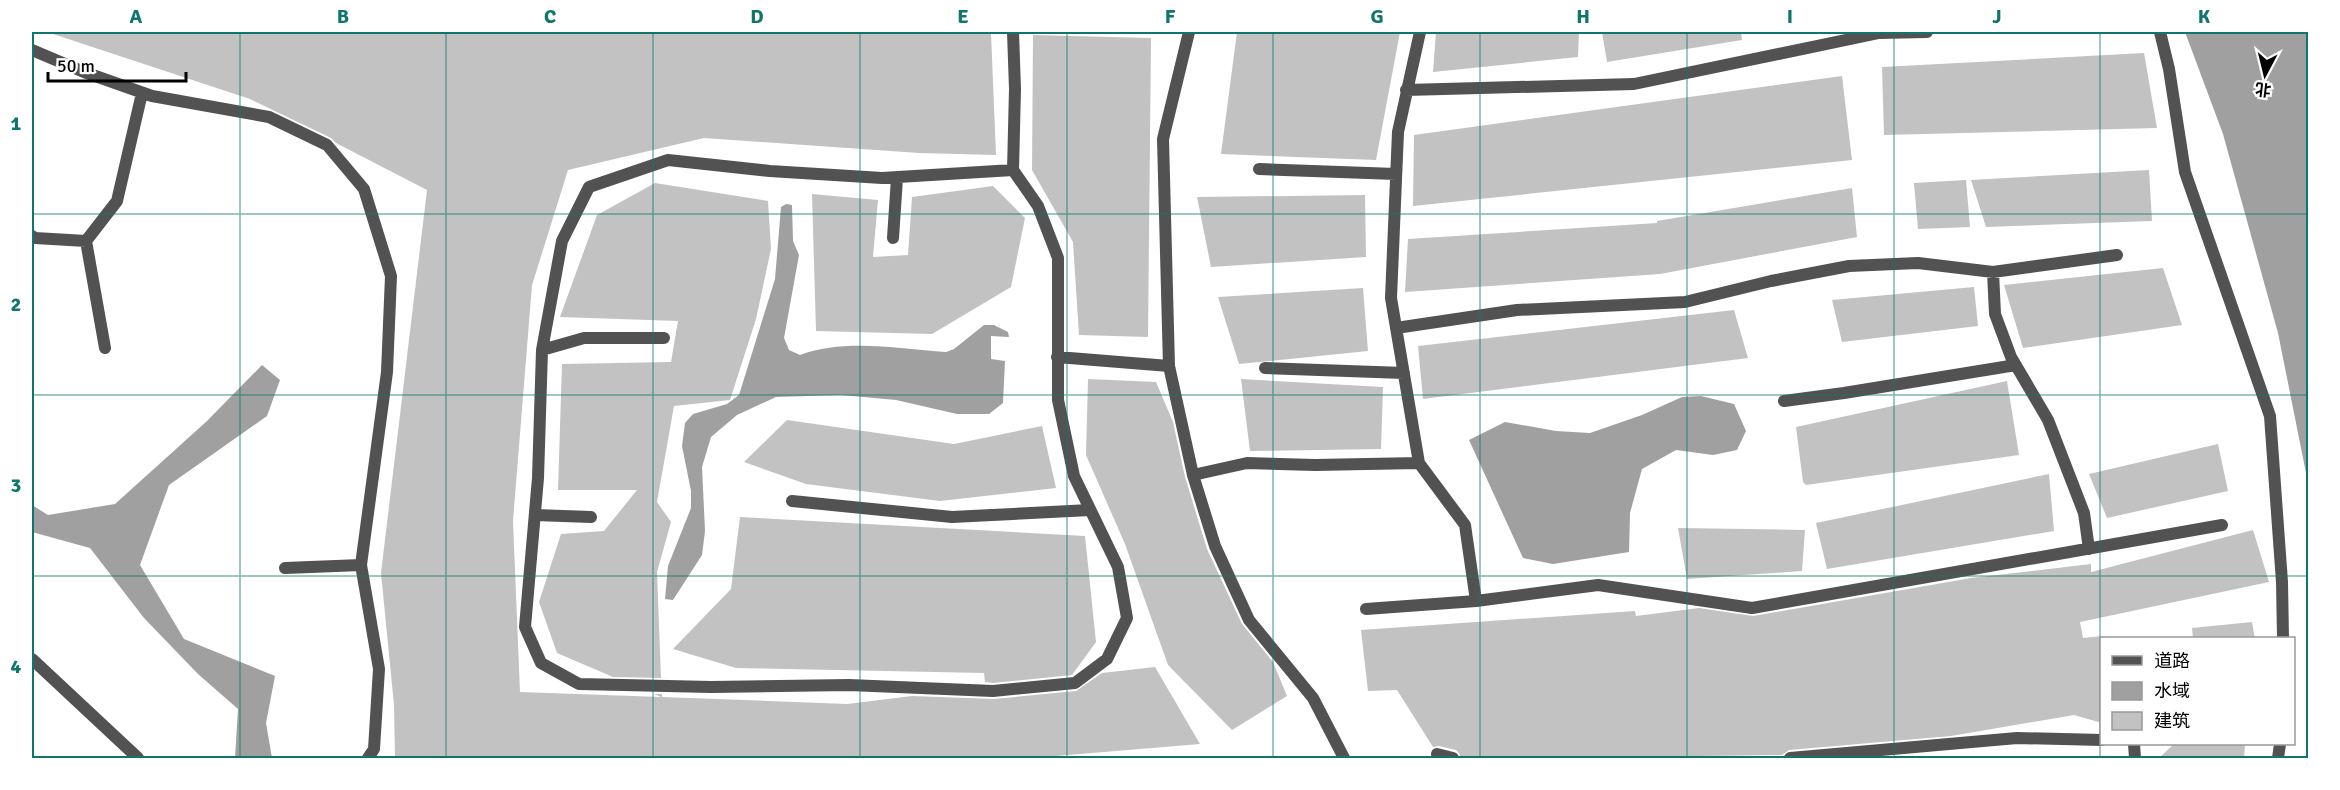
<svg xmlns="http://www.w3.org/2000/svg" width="2340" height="790" font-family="Signika,'Noto Sans SC',sans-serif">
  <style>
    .water { fill: #a0a0a0 }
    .building { fill: #c2c2c2 }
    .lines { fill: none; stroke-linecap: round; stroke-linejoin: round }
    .minor { stroke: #525252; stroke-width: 12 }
    .tertiary { stroke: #525252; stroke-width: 12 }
    .grid { fill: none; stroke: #0f766e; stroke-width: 1.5; stroke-opacity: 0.55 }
    .neatline { fill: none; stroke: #0f766e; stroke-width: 2 }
    .grid-label { font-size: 20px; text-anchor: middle; font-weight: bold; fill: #0f766e }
  </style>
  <rect width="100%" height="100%" fill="#fff"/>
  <path class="water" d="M2185,32H2308V483L2278,333L2223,134Z
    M786,204L792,205L793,241L799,255L784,338L789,350L800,355C846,338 899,349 946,352L954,349L984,325H994L1008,332L1009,337L991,336V359L1005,361L1003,403L989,414H957L896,400L841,395L776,397L737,415L711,437L702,467L705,531L702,555L673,600L665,599L668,566L691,508V491L682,446L685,423L693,414L727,404L739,395L775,279L781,207Z
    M262,365L280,380L267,416L169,485L140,565L184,639L275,676L266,723L272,758H235L238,709L198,674L144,618L90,548L32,532V505L48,515L115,504L207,421Z
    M1701,396L1734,404L1746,431L1737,450L1713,455L1676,450L1642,469L1630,513L1629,552L1553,564L1523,558L1469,440L1505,422L1556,431L1590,433L1642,415L1682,397Z"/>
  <path class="building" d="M53,32L991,33L996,155L919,153L704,138L568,170L532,285L513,521L520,692L661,697L654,694H662V697L847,704L912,696L994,699L1076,691L1102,673L1155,667L1200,744L1020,759H395L394,705L381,573L427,190L336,143L331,138L250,99L53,34Z
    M1237,32H1400L1376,160L1221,154Z
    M1436,32H1579L1578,57L1433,72Z
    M1602,32H1741L1742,40L1607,62Z
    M1033,35L1151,38L1148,337L1079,335L1073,242L1032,170Z
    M2144,53L2157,128L1884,135L1882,67Z
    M1842,76L1852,160L1413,206L1414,135Z
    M2149,170L2152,221L1986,227L1971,180Z
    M1966,180L1970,227L1918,229L1914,183Z
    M655,183L768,201L771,249L756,319L730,400L674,406L657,502L671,522L657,572L661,678L613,677L557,653L539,602L561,534L604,531L637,490H558L562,364L671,362L678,321L560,317L597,215Z
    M993,186L1025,218L1011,287L932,334L816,331L812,194L878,200L873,257L908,255L912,197Z
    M1852,188L1857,237L1660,274L1405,292L1408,239L1657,223V221Z
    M1365,195L1366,257L1211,267L1197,197Z
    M2163,268L2182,325L2023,348L2004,285Z
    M1974,287L1978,326L1842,342L1832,300Z
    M1363,288L1368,351L1239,364L1218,297Z
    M1734,310L1748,358L1423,399L1418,346Z
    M1088,379L1156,382L1173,422L1185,477L1207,549L1242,624L1273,662L1287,696L1232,730L1168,665L1125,544L1086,455Z
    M1241,379L1383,387L1381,449L1250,451Z
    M2007,381L2019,455L1806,485L1803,482L1796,427Z
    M787,420L954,444L1042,426L1056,488L940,501L806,484L744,462Z
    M2218,444L2228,491L2107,518L2089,474Z
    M2049,474L2054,531L1827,569L1816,523Z
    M740,517L1085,536L1096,642L1072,675L993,683L985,682L984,673L736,668L673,649L731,589Z
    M1678,528L1805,530L1802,571L1687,579Z
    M2253,530L2269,582L2080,622L2083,638L2102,636V723L2074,715L1951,736L1789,750L1782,755L1461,759L1459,753L1456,750L1439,746L1433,747L1397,690L1368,691L1361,630L1635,611L1636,616L1699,608L1753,616L1971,578L2091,564V572Z
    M2252,622L2255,639H2193L2192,628Z
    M2174,744H2245L2244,759H2158Z"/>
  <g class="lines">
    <path class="minor" d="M1013,32L1015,89L1013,170L882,178L770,171L668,160L589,187L562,241L542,350L538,478L525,627L541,663L579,684L711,687L849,685L993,691L1075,683L1107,659L1127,618L1118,567L1074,476L1058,400V258L1038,206L1013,170
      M1420,32L1398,132L1391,298L1419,463L1465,525L1476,601
      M2160,32L2169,69L2185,172L2270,416L2282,582L2283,638
      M32,50L84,72L152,96L269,117L327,145L364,189L391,276L387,372L361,565L379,669L374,749L368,758
      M1406,90L1634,84L1879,33L1927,32
      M1259,169L1396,174
      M32,236L35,238L86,241L117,201L142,93
      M893,238L897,178
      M86,241L105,348
      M1993,272L1995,314L2011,357L2048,420L2084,513L2089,549
      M1396,328L1517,310L1685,302L1771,281L1849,266L1918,263L1993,272L2117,255
      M542,350L584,338H664
      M1057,357L1169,366
      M1265,368L1404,373
      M1784,401L1844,393L2016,365
      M1193,475L1247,463L1315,465L1419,463
      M792,501L952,517L1090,510
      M535,515L591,517
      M285,568L361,565
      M1366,609L1476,601L1598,585L1752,608L2222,525
      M32,659L138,758
      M2134,744L2135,758
      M1437,754L1453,758
      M1790,758L2017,738L2102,740
      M2278,758L2280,744"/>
    <path class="tertiary" d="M1189,32L1163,139L1169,366L1193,475L1215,546L1249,620L1313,698L1344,758"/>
  </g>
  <path class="grid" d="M240,32V758M446,32V758M653,32V758M860,32V758M1067,32V758M1273,32V758M1480,32V758M1687,32V758M1894,32V758M2100,32V758M32,214H2308M32,395H2308M32,576H2308"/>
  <rect width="2340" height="790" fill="none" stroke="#ffffff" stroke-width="66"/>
  <rect x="2100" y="637" width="195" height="108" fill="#ffffff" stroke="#999999" stroke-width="1.5"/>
  <rect x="2112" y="656" width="30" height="9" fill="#525252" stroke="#999999" stroke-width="1.5"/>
  <text x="2154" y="667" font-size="18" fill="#000000">道路</text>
  <rect x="2112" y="682" width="30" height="18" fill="#a0a0a0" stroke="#999999" stroke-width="1.5"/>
  <text x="2154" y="697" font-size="18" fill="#000000">水域</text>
  <rect x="2112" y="712" width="30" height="18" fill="#c2c2c2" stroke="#999999" stroke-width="1.5"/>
  <text x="2154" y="727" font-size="18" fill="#000000">建筑</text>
  <g transform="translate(2265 75) rotate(187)" stroke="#ffffff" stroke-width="4.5" paint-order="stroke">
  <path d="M0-4.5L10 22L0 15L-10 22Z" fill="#000000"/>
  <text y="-9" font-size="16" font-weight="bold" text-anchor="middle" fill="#000000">北</text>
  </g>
  <path d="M48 72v9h138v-9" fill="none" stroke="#000000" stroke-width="3"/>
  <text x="57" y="72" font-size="18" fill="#000000" stroke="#ffffff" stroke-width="4.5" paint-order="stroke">50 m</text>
  <rect x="33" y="33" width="2274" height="724" class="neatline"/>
  <g class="grid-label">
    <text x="136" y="23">A</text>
    <text x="343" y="23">B</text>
    <text x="550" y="23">C</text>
    <text x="757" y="23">D</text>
    <text x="963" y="23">E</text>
    <text x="1170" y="23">F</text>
    <text x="1377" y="23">G</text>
    <text x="1583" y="23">H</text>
    <text x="1790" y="23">I</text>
    <text x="1997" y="23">J</text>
    <text x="2204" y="23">K</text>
    <text x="16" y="130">1</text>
    <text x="16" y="311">2</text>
    <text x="16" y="492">3</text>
    <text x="16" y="673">4</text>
  </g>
</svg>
